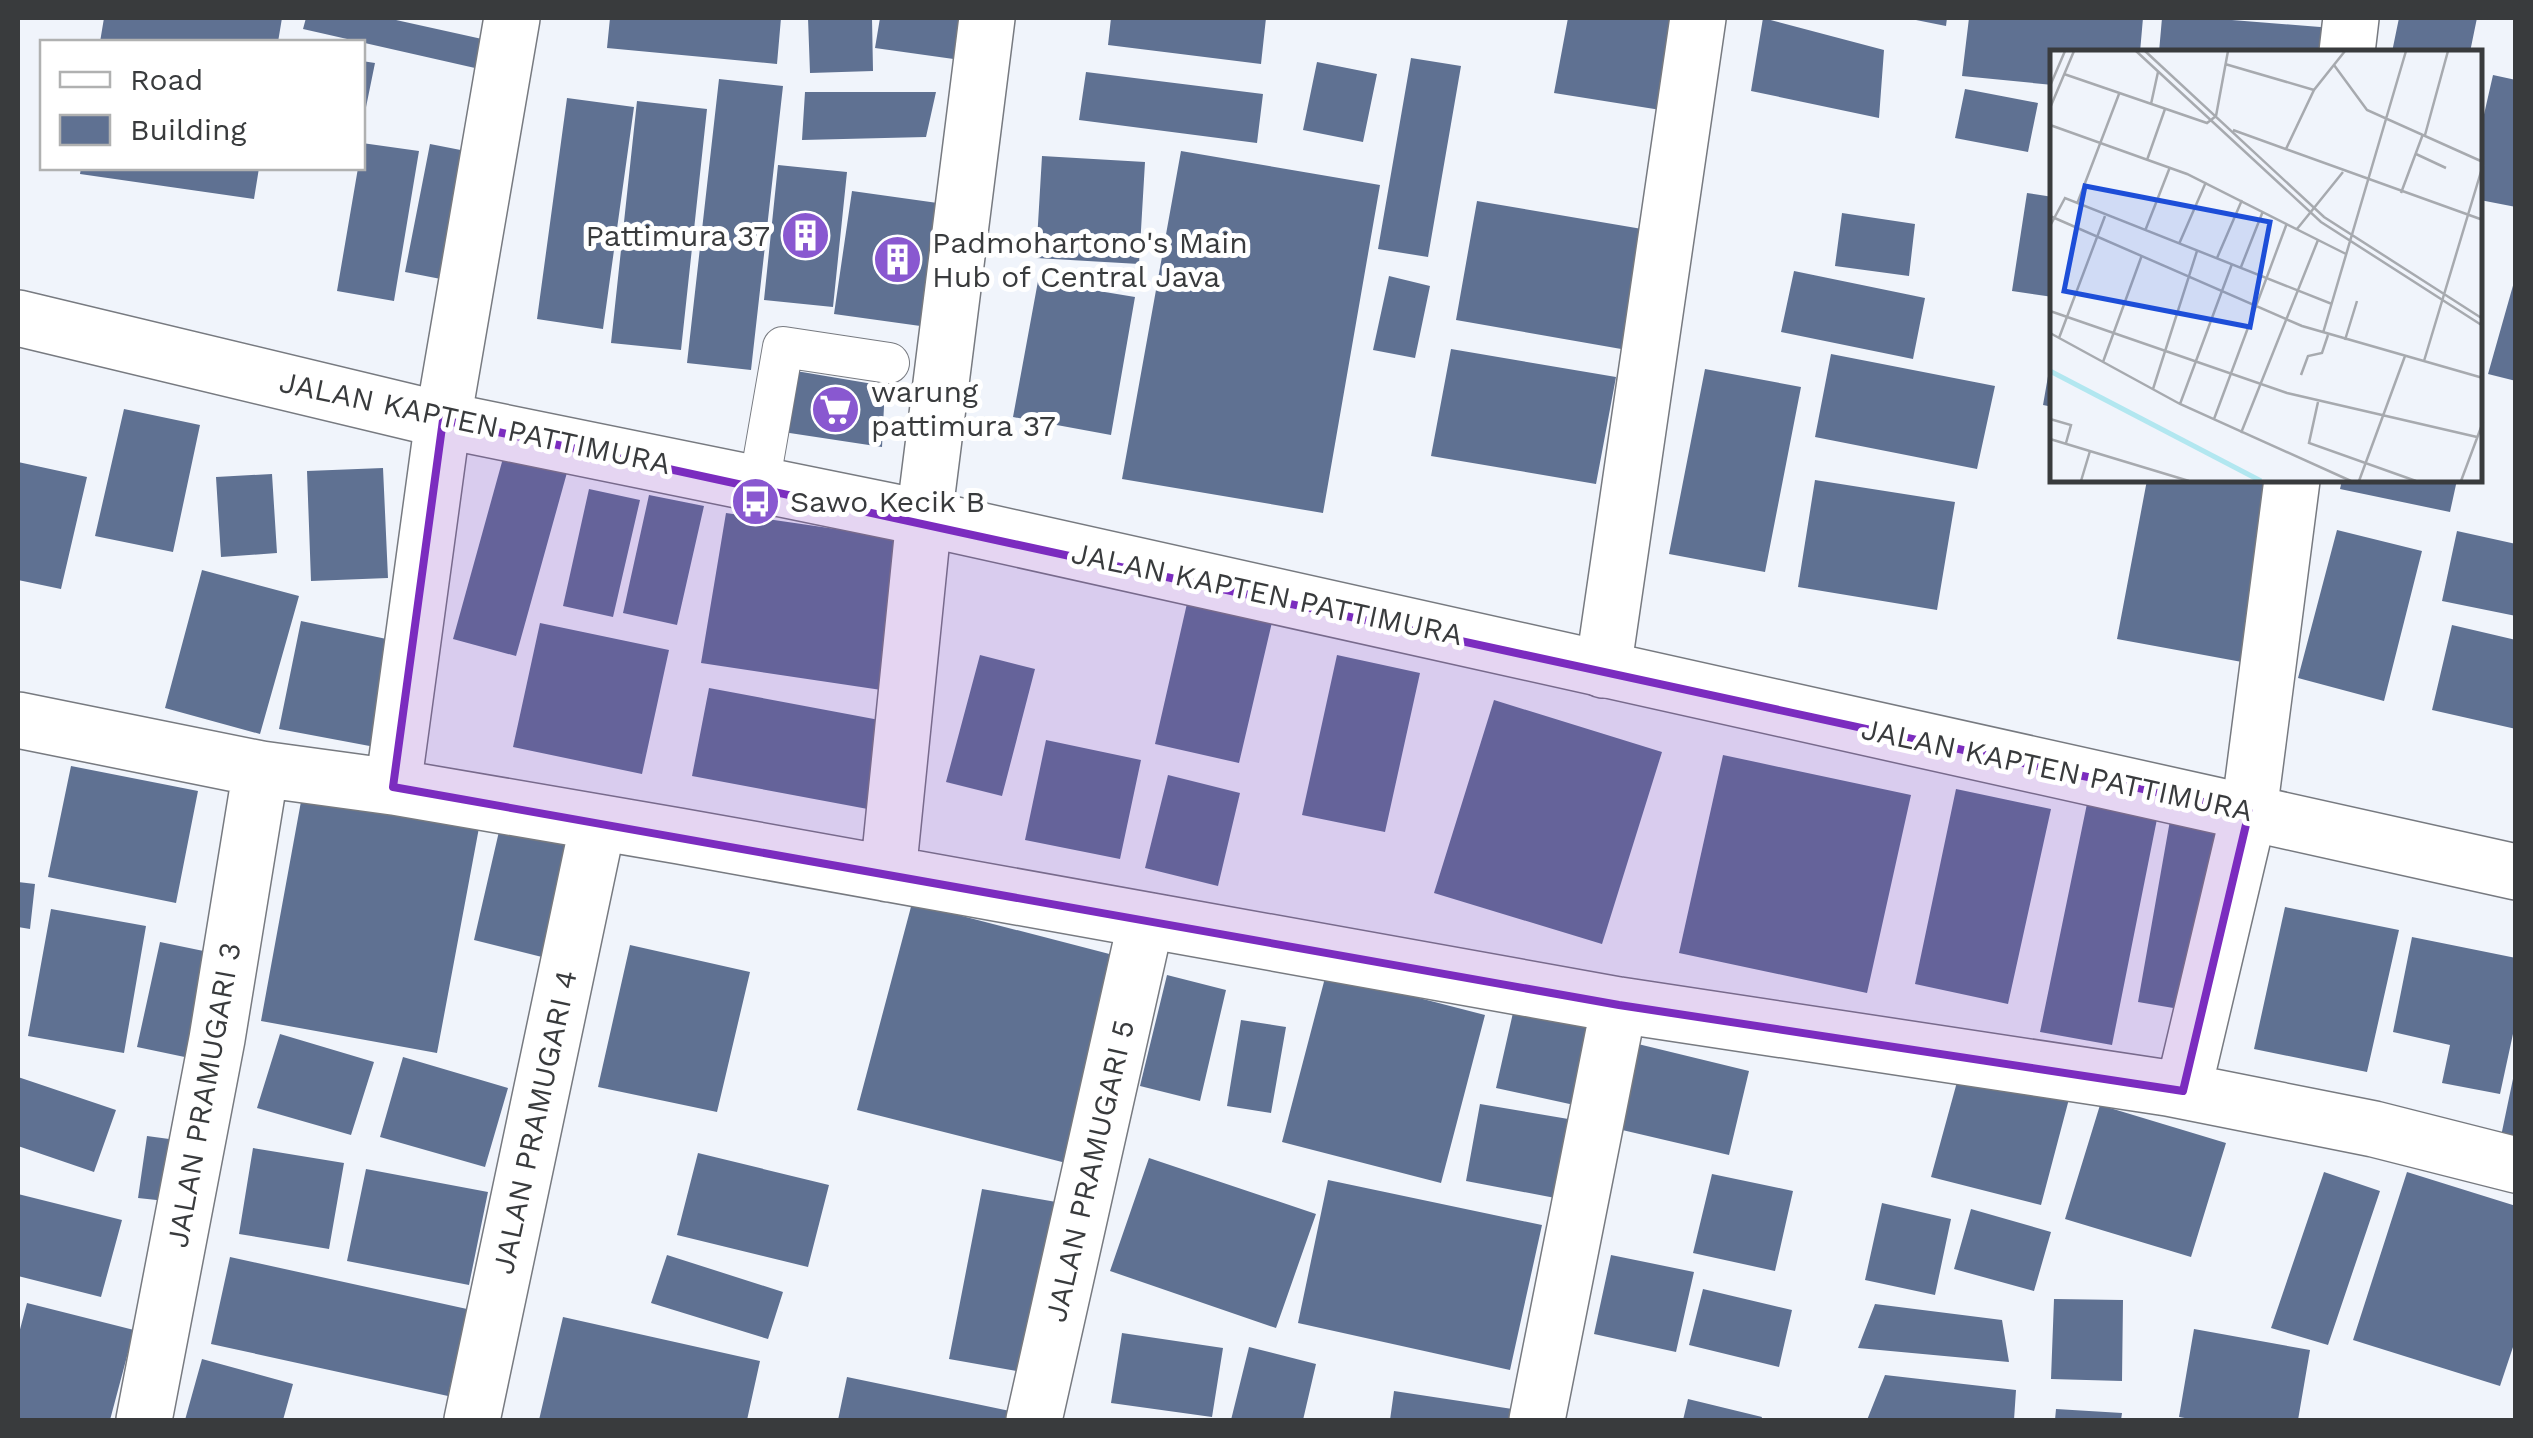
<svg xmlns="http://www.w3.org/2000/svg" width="2533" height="1438" font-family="'Work Sans',sans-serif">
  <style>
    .building { fill: #5f7192 }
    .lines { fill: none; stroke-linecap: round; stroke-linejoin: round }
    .service-casing { stroke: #777a80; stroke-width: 42 }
    .minor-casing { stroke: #777a80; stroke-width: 58 }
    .secondary-casing { stroke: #777a80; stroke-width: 58 }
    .service { stroke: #fff; stroke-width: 40 }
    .minor { stroke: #fff; stroke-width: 55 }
    .secondary { stroke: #fff; stroke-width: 55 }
    .marked { fill: #7b2cbf; fill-opacity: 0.2; stroke: #7b2cbf; stroke-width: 8; stroke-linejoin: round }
    .labels { text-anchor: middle; stroke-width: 10; stroke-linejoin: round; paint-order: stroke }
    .poi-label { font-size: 30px; fill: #393b3d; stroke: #fff; text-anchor: start }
    .street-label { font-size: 30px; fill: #393b3d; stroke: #fff }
    .inset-river { fill: none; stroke: #b2e7f0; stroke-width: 5 }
    .inset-road { fill: none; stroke: #a7aaaf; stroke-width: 2.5 }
    .view { fill: #1d4ed8; fill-opacity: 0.15; stroke: #1d4ed8; stroke-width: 5 }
    .inset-edge { fill: none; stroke: #393b3d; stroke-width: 5 }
  </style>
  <rect width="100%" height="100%" fill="#f0f4fb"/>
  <path class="building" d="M104,18H282L278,42H100Z
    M306,18H387L482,39L475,68L303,29Z
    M610,18H781L777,64L607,48Z
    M808,18H872L873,71L810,73Z
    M880,18H981L975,62L875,48Z
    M1111,18H1266L1261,64L1108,45Z
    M1568,18H1683L1667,111L1554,93Z
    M1763,18L1884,50L1879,118L1751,91Z
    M1911,18H1947L1946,26L1911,19Z
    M1969,18H2143L2140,52H2053V85L1962,76Z
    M2162,18H2207L2345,29L2343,52H2159Z
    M2399,18H2477L2470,52H2392Z
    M1411,58L1461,66L1428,257L1378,249Z
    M362,61L375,63L364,117H362Z
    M1317,62L1377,74L1363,142L1303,130Z
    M1086,72L1263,94L1257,143L1079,120Z
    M2493,75L2516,80V207L2480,200V132Z
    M719,79L783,86L751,370L687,363Z
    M1965,89L2038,103L2028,152L1955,138Z
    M805,92H936L926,137L802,140Z
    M567,98L634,107L603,329L537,319Z
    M637,101L707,109L681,350L611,343Z
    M362,143L419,151L394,301L337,291L358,168H362Z
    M430,144L476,153L451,281L405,272Z
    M1181,151L1380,185L1323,513L1122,479Z
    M1042,156L1145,162L1139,264L1036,258Z
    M778,165L847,172L833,307L764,300Z
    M81,168H259L254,199L80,174Z
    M852,191L959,206L942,329L834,314Z
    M2027,193L2053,197V297L2012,291Z
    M1477,201L1648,230L1627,350L1456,320Z
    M1842,213L1915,224L1909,276L1835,266Z
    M1794,271L1925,298L1913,359L1781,332Z
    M1389,276L1430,286L1415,358L1373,350Z
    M1038,281L1135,297L1111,435L1013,417Z
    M2514,282H2516V381L2488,374Z
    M1451,349L1616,377L1596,484L1431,456Z
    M1831,354L1995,386L1977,469L1815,437Z
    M2051,359H2053V407L2043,405Z
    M1705,369L1801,387L1765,572L1669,554Z
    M796,371L885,386L882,447L783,432Z
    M124,409L200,425L173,552L95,536Z
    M505,451L568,469L516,656L453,639Z
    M18,462L87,477L61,589L18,580Z
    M383,468L388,578L311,581L307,471Z
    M272,474L277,553L221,557L216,477Z
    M1815,480L1955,502L1937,610L1798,587Z
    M2147,480H2276L2242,662L2117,639Z
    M2342,480H2457L2450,512L2340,489Z
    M589,489L640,500L613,617L563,606Z
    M649,495L704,506L677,625L623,613Z
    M726,513L911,540L888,691L701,663Z
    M2337,530L2422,551L2384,701L2298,678Z
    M2457,531L2516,544V616L2442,601Z
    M202,570L299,596L260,734L165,708Z
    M1188,599L1273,618L1239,763L1155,744Z
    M301,621L396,641L375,747L279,729Z
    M540,623L669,650L642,774L513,747Z
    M2452,625L2516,640V729L2432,710Z
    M980,655L1035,669L1002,796L946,782Z
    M1337,655L1420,673L1385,832L1302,815Z
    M709,688L890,722L873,810L692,776Z
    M1494,700L1662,752L1602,944L1434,893Z
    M1046,740L1141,760L1120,859L1025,840Z
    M1723,755L1911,795L1867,993L1679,953Z
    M71,766L198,791L176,903L48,877Z
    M1168,775L1240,793L1218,886L1145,868Z
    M304,785L481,817L437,1053L261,1021Z
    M1956,789L2051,809L2008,1004L1915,984Z
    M2089,794L2159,809L2112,1045L2040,1032Z
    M2172,809L2225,817L2191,1011L2138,1002Z
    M500,827L580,845L554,960L474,940Z
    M18,882L35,884L30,929L18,927Z
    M912,903L1121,957L1066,1163L857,1110Z
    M2285,907L2399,930L2367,1072L2254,1049Z
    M51,909L146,926L124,1053L28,1036Z
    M2412,937L2516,958V1020L2500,1094L2442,1083L2450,1045L2393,1032Z
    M160,942L223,955L199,1060L137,1047Z
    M630,945L750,972L717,1112L598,1087Z
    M1326,974L1485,1015L1441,1183L1282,1142Z
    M1167,975L1226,990L1200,1101L1140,1086Z
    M1517,995L1609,1015L1588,1108L1496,1088Z
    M1241,1020L1286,1027L1271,1113L1227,1106Z
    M280,1034L374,1062L351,1135L257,1108Z
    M1638,1044L1749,1071L1729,1155L1618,1129Z
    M403,1057L508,1088L485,1167L380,1137Z
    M1960,1071L2069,1099L2041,1205L1931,1177Z
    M2514,1074H2516V1144L2500,1141Z
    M18,1077L116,1110L94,1172L18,1146Z
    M1480,1104L1586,1122L1571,1201L1466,1181Z
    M2100,1105L2226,1143L2191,1257L2065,1219Z
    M147,1136L184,1141L175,1202L138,1198Z
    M253,1148L344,1163L329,1249L239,1234Z
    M698,1153L829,1185L808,1267L677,1235Z
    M1149,1158L1316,1214L1276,1328L1110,1271Z
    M366,1169L488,1192L469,1285L347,1261Z
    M2324,1172L2380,1191L2328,1345L2271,1328Z
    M2407,1172L2516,1206V1338L2500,1386L2353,1340Z
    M1712,1174L1793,1191L1775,1271L1693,1253Z
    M1328,1180L1542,1225L1510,1370L1298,1323Z
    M982,1189L1062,1203L1028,1373L949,1359Z
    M18,1194L122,1220L101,1297L18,1276Z
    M1882,1203L1951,1219L1935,1295L1865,1280Z
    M1971,1209L2051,1232L2034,1291L1954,1269Z
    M667,1255L783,1292L768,1339L651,1303Z
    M1611,1255L1694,1272L1676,1352L1594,1334Z
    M230,1257L467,1309L448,1396L211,1344Z
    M1703,1289L1792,1310L1779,1367L1689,1345Z
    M2054,1299L2123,1300L2122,1381L2051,1379Z
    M27,1303L134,1330L110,1420H18V1337Z
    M1875,1304L2002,1320L2009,1362L1858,1348Z
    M563,1317L760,1361L747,1420H539Z
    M2194,1329L2310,1350L2298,1420H2196L2179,1417Z
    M1122,1333L1223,1348L1212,1417L1111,1403Z
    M1249,1347L1316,1364L1303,1420H1231Z
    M202,1359L293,1384L283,1420H185Z
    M1885,1375L2016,1390L2014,1420H1867Z
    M847,1377L1010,1411L1008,1420H838Z
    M1394,1391L1519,1410L1517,1420H1390Z
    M1688,1399L1762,1417L1761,1420H1683Z
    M2056,1409L2122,1413L2121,1420H2055Z"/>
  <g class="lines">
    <defs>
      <path id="service" d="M759,485L783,347L889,363"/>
      <path id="minor" d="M2347,52L2351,18
        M1603,670L1698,18
        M18,720L261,769L393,787L679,836L1619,1005L2168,1088L2374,1129L2516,1165
        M393,787L443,420L512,18
        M888,874L924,518L987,18
        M2183,1091L2249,812L2292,480
        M144,1420L217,1039L261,769
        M472,1420L598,823
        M1034,1420L1146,921
        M1537,1420L1619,1005"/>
      <path id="secondary" d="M18,318L443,420L924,518L2516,872"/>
    </defs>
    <use href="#service" class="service-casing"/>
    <use href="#minor" class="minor-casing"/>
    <use href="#secondary" class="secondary-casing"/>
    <use href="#service" class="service"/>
    <use href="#minor" class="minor"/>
    <use href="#secondary" class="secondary"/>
  </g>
  <path class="marked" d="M443,420L2249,812L2183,1091L1619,1005L393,787Z"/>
  <defs>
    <symbol id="building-disc" viewBox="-11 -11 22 22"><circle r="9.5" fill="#8958d0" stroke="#fff"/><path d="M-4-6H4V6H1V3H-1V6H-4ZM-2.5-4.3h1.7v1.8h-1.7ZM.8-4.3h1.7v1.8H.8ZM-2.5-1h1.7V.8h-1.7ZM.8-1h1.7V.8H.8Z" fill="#fff"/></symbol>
    <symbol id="supermarket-disc" viewBox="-11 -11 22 22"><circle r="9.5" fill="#8958d0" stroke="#fff"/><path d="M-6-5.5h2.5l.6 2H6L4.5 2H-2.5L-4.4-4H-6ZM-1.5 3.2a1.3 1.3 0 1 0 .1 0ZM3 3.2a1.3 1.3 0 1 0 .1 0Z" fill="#fff"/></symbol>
    <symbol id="bus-disc" viewBox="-11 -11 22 22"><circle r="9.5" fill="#8958d0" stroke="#fff"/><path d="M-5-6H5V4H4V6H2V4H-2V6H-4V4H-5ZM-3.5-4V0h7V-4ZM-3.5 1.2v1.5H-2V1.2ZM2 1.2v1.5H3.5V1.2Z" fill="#fff"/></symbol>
  </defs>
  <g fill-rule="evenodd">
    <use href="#building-disc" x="778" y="208" width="55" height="55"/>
    <use href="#building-disc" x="870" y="232" width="55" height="55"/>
    <use href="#supermarket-disc" x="808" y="382" width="55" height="55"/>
    <use href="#bus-disc" x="728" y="474" width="55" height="55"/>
  </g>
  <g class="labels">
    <g class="poi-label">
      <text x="770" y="246" text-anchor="end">Pattimura 37</text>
      <text x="932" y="253">Padmohartono's Main<tspan x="932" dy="34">Hub of Central Java</tspan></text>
      <text x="871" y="402">warung<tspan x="871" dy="34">pattimura 37</tspan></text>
      <text x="790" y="512">Sawo Kecik B</text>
    </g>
    <g class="street-label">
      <text transform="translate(475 423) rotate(12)" y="10">JALAN KAPTEN PATTIMURA</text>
      <text transform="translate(1267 594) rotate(12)" y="10">JALAN KAPTEN PATTIMURA</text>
      <text transform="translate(2057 770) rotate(12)" y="10">JALAN KAPTEN PATTIMURA</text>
      <text transform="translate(204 1095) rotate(-80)" y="10">JALAN PRAMUGARI 3</text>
      <text transform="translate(535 1122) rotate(-78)" y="10">JALAN PRAMUGARI 4</text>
      <text transform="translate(1090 1171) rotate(-77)" y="10">JALAN PRAMUGARI 5</text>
    </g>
  </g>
  <g transform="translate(2050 50)">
    <rect width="432" height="432" fill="#f0f4fb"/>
    <path class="inset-river" d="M0,321L211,431"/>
    <path class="inset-road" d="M86,1L271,172L433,276M95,1L274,167L433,269M175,14L264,40M284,15L317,60L433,112M14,24L157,73L166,66L178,1M0,36L15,1M101,54L108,22M0,58L24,1M0,75L137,124L296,204M183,80L433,170M375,85L398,1M236,99L264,40L295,1M366,104L396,118M97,110L115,59M351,143L373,84M27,154L69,44M0,166L252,276L433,328M0,176L15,148L282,254M247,179L293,122M95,181L120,117M129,194L156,132M167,208L192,150M191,217L213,161M0,261L237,343L427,387M0,283L130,354L301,431M273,283L356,1M9,288L55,166M295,290L307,251M374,311L433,115M53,312L92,205M251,325L258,306L272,303L278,285M103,339L147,201M268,352L259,393L366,431M130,354L182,214M0,369L21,375L16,393M164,369L237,173M191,383L268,190M0,389L139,431M31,431L40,401M309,431L355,306M411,431L433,372"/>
    <path class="view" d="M35,136L220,172L200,277L14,241Z"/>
    <rect width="432" height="432" class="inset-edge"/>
  </g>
  <rect width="2533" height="1438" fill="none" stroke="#393b3d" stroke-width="40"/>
  <rect x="40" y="40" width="325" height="130" fill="#ffffff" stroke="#b0b1b1" stroke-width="2.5"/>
  <rect x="60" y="72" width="50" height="15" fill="#ffffff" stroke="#b0b1b1" stroke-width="2.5"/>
  <text x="130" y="90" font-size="30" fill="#393b3d">Road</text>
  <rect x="60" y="115" width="50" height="30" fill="#5f7192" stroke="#b0b1b1" stroke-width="2.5"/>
  <text x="130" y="140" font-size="30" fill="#393b3d">Building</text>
</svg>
